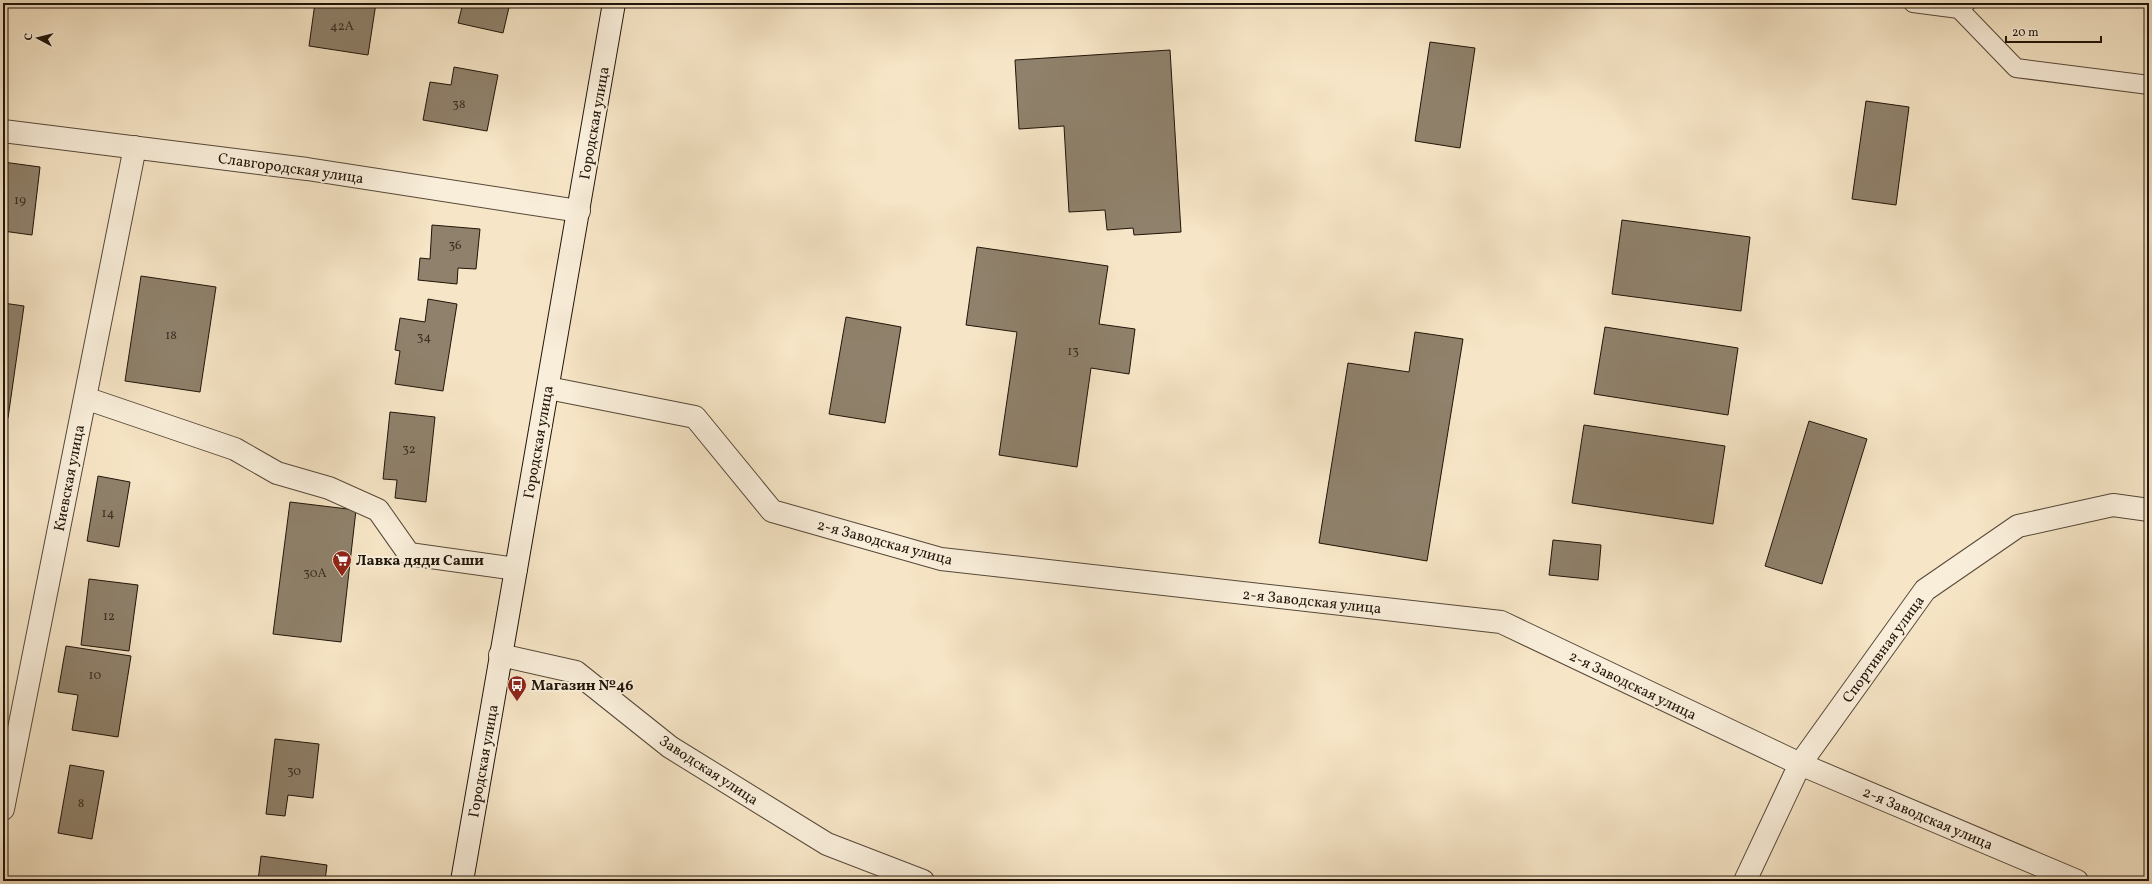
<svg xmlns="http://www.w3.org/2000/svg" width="2152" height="884" font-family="Vollkorn,serif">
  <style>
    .building { fill: #8f816b; stroke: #201409 }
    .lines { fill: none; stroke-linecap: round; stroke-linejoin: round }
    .lane-casing { stroke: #564838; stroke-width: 20 }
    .street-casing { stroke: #564838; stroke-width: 24 }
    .secondary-casing { stroke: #201409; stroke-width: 24 }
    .lane { stroke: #f9eeda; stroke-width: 18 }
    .street { stroke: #f9eeda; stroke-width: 22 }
    .secondary { stroke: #f9eeda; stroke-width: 22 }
    .labels { text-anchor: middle; stroke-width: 4; stroke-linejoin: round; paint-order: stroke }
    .number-label { font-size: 13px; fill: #3c2f22 }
    .street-label { font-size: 15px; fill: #201409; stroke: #f9eeda }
    .poi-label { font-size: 15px; font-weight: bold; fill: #201409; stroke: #f9eeda; text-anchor: start }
  </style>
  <rect width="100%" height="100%" fill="#f6e5c6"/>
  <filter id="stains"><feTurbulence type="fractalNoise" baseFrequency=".005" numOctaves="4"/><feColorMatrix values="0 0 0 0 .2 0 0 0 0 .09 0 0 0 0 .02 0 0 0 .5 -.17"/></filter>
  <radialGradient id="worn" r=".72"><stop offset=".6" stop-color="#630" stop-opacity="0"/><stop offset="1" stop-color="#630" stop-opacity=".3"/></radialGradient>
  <path class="building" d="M315,3H376L368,55L309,46Z
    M463,3H510L503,33L458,23Z
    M1430,42L1475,48L1460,148L1415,141Z
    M1170,50L1181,232L1134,235L1133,228L1107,230L1105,210L1069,212L1064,126L1019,129L1015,60Z
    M454,67L498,75L487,131L423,120L430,82L451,85Z
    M1866,101L1909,107L1896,205L1852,199Z
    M3,162L40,167L32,235L3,231Z
    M1622,220L1750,237L1741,311L1612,294Z
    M432,225L480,229L476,269L458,268L457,284L418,280L420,258L430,259Z
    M977,247L1108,266L1099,324L1135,329L1129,374L1091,368L1077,467L999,455L1017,332L966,325Z
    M141,276L216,287L200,392L125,381Z
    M428,299L457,304L443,391L395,384L400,351L395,350L400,318L425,322Z
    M3,303L24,306L8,418H3Z
    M846,317L901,327L885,423L829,414Z
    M1605,327L1738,348L1728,415L1594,394Z
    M1415,332L1463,339L1427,561L1319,543L1348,363L1409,372Z
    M390,412L435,417L426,502L395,498L397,480L383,479Z
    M1809,421L1867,439L1822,584L1765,566Z
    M1584,425L1725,446L1713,524L1572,503Z
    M98,476L130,482L119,547L87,541Z
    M290,502L356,510L341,642L273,634Z
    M1553,540L1601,545L1598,580L1549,575Z
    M89,579L138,585L129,651L81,645Z
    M66,646L131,656L118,737L72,730L78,695L58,692Z
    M275,739L319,744L313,798L288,795L285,816L266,814Z
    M70,765L104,771L92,839L58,833Z
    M261,856L327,865L325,881H258Z"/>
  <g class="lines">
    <defs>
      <path id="lane" d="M1913,3L1959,9L1966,3
        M1959,9L2016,68L2149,85"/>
      <path id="street" d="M3,131L307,169L579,211
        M548,388L695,417L772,511L941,559L1501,622L1800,764L2077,881
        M85,398L235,449L277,473L329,488L378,510L409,554L516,569
        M500,655L576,672L670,747L827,844L923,881
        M3,809L135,147
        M1745,881L1800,764L1925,590L2018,526L2113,505L2149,510"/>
      <path id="secondary" d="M462,881L614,3"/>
    </defs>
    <use href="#lane" class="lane-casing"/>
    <use href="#street" class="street-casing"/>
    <use href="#secondary" class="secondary-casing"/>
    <use href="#lane" class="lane"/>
    <use href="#street" class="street"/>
    <use href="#secondary" class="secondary"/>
  </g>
  <defs>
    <symbol id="supermarket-pin" viewBox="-11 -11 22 30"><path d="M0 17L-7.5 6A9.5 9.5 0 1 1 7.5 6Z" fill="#8f2418" stroke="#f9eeda"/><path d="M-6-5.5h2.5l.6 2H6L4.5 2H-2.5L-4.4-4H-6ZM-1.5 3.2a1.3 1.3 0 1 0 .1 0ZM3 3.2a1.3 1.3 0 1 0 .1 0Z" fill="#fff"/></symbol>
    <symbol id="bus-pin" viewBox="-11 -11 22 30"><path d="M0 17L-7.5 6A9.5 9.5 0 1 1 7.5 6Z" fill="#8f2418" stroke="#f9eeda"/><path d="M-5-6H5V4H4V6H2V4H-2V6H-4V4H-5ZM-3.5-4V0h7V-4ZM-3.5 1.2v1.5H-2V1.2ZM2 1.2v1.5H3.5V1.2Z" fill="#fff"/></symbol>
  </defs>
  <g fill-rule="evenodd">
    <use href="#supermarket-pin" x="331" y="549" width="22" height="30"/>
    <use href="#bus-pin" x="506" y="674" width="22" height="30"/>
  </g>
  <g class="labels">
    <g class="number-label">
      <text x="342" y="30">42А</text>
      <text x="459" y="108">38</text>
      <text x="20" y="204">19</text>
      <text x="455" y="249">36</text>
      <text x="171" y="339">18</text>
      <text x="424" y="341">34</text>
      <text x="1073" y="355">13</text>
      <text x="409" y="453">32</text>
      <text x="108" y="517">14</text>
      <text x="315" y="577">30А</text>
      <text x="109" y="620">12</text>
      <text x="95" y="679">10</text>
      <text x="294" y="775">30</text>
      <text x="81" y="807">8</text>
    </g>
    <g class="street-label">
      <text transform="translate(594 123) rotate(-80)" y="5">Городская улица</text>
      <text transform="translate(291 168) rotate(8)" y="5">Славгородская улица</text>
      <text transform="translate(538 442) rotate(-80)" y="5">Городская улица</text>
      <text transform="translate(69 478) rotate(-79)" y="5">Киевская улица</text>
      <text transform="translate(885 542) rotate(15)" y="5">2-я Заводская улица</text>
      <text transform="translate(1312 601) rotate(6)" y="5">2-я Заводская улица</text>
      <text transform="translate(1883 649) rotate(-54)" y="5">Спортивная улица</text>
      <text transform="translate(1633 685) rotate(26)" y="5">2-я Заводская улица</text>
      <text transform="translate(483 761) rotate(-80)" y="5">Городская улица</text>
      <text transform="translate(709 770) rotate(33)" y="5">Заводская улица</text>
      <text transform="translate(1928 818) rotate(23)" y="5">2-я Заводская улица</text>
    </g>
    <g class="poi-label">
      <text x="356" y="565">Лавка дяди Саши</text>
      <text x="531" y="690">Магазин №46</text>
    </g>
  </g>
  <rect width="2152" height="884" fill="none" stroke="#f6e5c6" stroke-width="16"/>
  <rect x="4" y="4" width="2144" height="876" fill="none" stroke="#201409" stroke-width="2"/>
  <rect x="8" y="8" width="2136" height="868" fill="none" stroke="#201409"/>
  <g transform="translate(38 38) rotate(277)" stroke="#f9eeda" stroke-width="3" paint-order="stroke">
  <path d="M0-3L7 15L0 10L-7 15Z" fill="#201409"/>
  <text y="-6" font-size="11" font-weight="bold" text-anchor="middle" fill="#201409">С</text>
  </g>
  <path d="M2006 36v6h95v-6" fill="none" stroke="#201409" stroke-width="2"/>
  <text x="2012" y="36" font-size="12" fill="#201409" stroke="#f9eeda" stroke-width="3" paint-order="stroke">20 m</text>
  <rect width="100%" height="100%" filter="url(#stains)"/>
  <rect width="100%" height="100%" fill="url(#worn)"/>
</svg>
